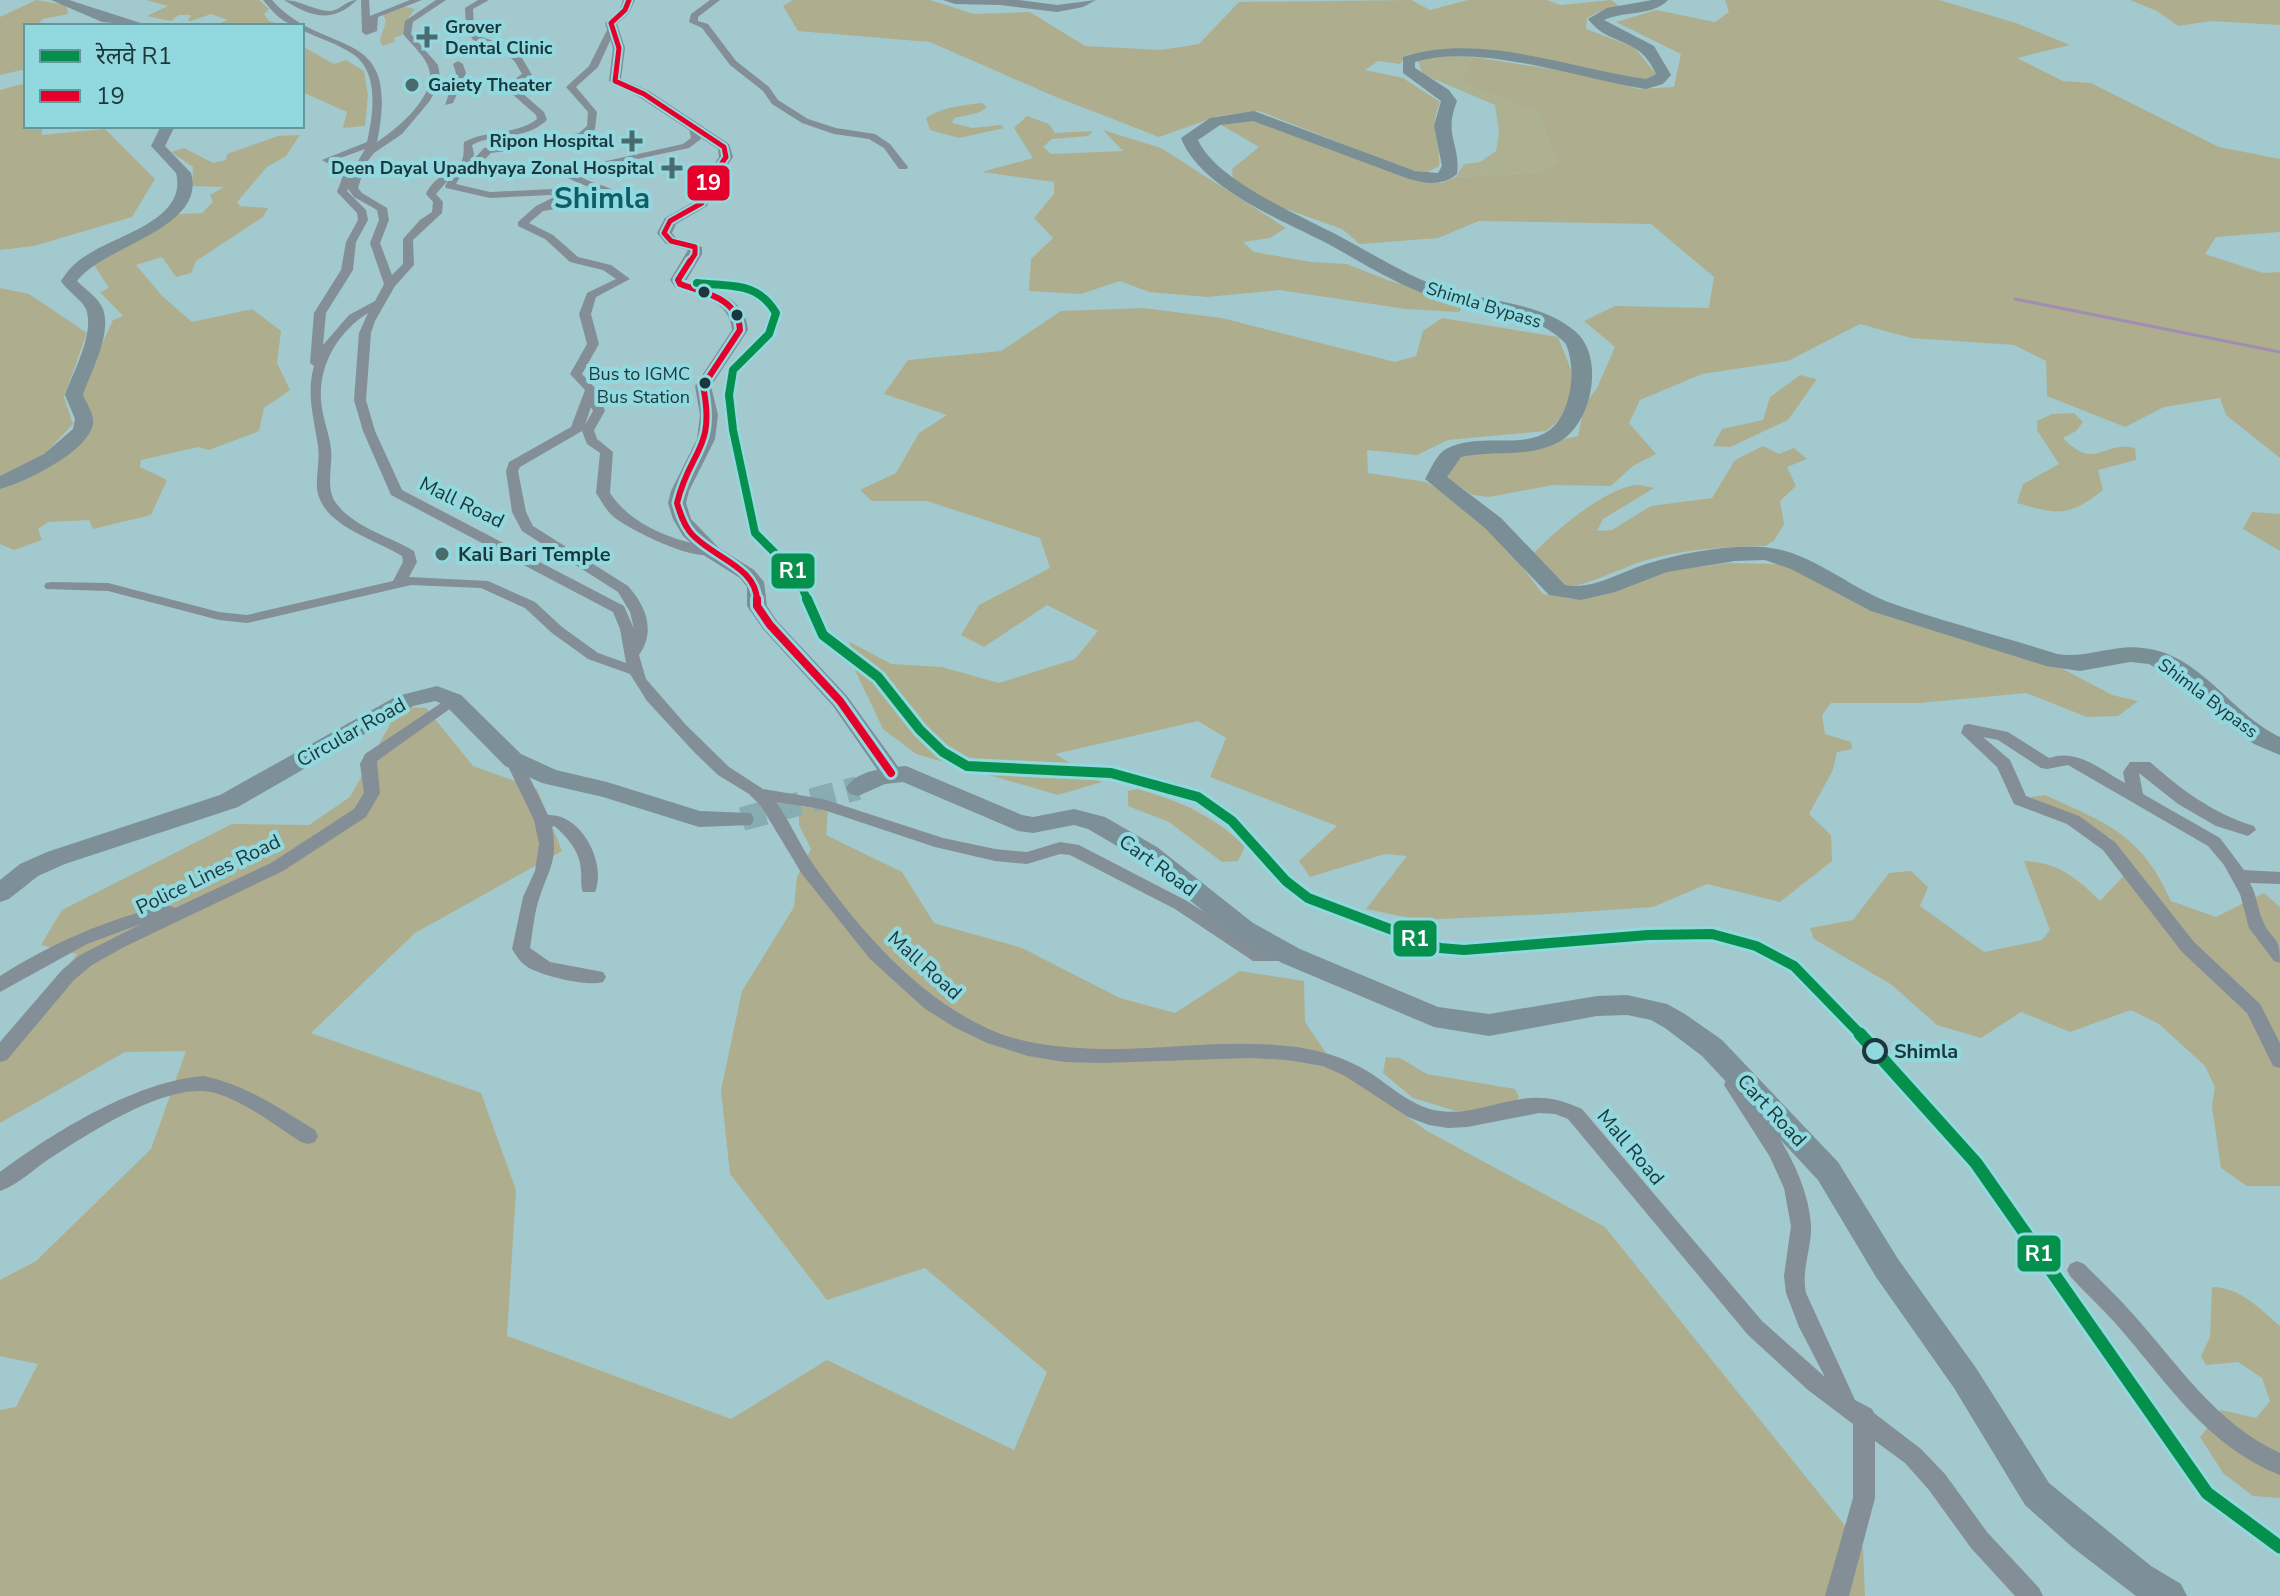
<svg xmlns="http://www.w3.org/2000/svg" width="2280" height="1596" font-family="'Nunito Sans','Noto Sans Devanagari',sans-serif">
  <style>
    .green { fill: #aeb092 }
    .forest { fill: #aeae8e }
    .lines { fill: none; stroke-linecap: round; stroke-linejoin: round }
    .stream { stroke: #a28eb3; stroke-width: 3 }
    .primary-tunnel { stroke: #87acb1; stroke-width: 24; stroke-dasharray: 24 12; stroke-linecap: butt }
    .minor { fill: #848e96; fill-rule: evenodd }
    .secondary { fill: #7e8d96; fill-rule: evenodd }
    .primary { fill: #7d9098; fill-rule: evenodd }
    .trunk { fill: #7a8e96; fill-rule: evenodd }
    .bus-1-far2-casing { stroke: #91d8df; stroke-width: 9 }
    .bus-1-far1-casing { stroke: #91d8df; stroke-width: 11 }
    .bus-1-casing { stroke: #91d8df; stroke-width: 14 }
    .bus-1-far2 { stroke: #e4002b; stroke-width: 5 }
    .bus-1-far1 { stroke: #e4002b; stroke-width: 6 }
    .bus-1 { stroke: #e4002b; stroke-width: 8 }
    .rail-1-far2-casing { stroke: #91d8df; stroke-width: 13 }
    .rail-1-far1-casing { stroke: #91d8df; stroke-width: 16 }
    .rail-1-casing { stroke: #91d8df; stroke-width: 19 }
    .rail-1-far2 { stroke: #05904d; stroke-width: 8 }
    .rail-1-far1 { stroke: #05904d; stroke-width: 10 }
    .rail-1 { stroke: #05904d; stroke-width: 13 }
    .poi-dot { fill: #4a6b6e; stroke: #91d8df; stroke-width: 3 }
    .bus-dot { fill: #1a383b; stroke: #91d8df; stroke-width: 3 }
    .stop-dot { fill: #91d8df; stroke: #1a383b; stroke-width: 4 }
    .labels { text-anchor: middle; stroke-width: 8; stroke-linejoin: round; paint-order: stroke }
    .far-poi-label { font-size: 18px; font-weight: bold; fill: #1a383b; stroke: #91d8df; text-anchor: start }
    .far-street-label { font-size: 18px; fill: #1a383b; stroke: #91d8df }
    .bus-label { font-size: 18px; fill: #1a383b; stroke: #91d8df; text-anchor: end }
    .street-label { font-size: 20px; fill: #1a383b; stroke: #91d8df }
    .poi-label { font-size: 20px; font-weight: bold; fill: #1a383b; stroke: #91d8df; text-anchor: start }
    .stop-label { font-size: 20px; font-weight: bold; fill: #1a383b; stroke: #91d8df; text-anchor: start }
    .far-town-label { font-size: 30px; font-weight: bold; fill: #0d5e65; stroke: #91d8df }
    .line-badge { stroke: #91d8df; stroke-width: 3 }
    .badge-label { font-size: 22px; text-anchor: middle; font-weight: bold; fill: #fff }
  </style>
  <rect width="100%" height="100%" fill="#a2c9ce"/>
  <path class="green" d="M402,6L415,9L406,21L402,35L394,38L395,42L382,46L380,40L386,21L383,14Z
    M1437,55L1474,57L1457,82L1537,112L1558,163L1541,172L1456,177L1464,164L1480,162L1496,151L1499,132L1495,105L1422,74L1418,60Z"/>
  <path class="forest" d="M36,0L66,5L68,14L43,19L37,26H26V69L0,75V17Z
    M146,0H259L269,9L264,14L269,21L286,26H213L228,20L211,14L191,21H188L191,15H179L171,21L147,16L168,6Z
    M793,0H930L974,14L1030,12L1085,46L1161,50L1199,44L1239,2L1411,0L1430,10L1468,0H1547L1560,5L1611,0L1621,7L1598,12L1587,18L1586,29L1634,47L1656,74L1641,82C1574,67 1473,45 1406,55L1400,64L1378,61L1365,70L1403,78L1440,102C1428,133 1441,137 1439,166L1428,172L1409,170L1259,111L1218,116L1159,137L1056,97L930,42L798,31L783,6Z
    M1725,0H1939L2016,23L2070,45L2017,58L2063,81L2091,83L2219,147L2280,159V232L2216,237L2205,254L2263,273L2280,272V458L2226,415L2220,398L2164,407L2125,427L2047,396L2046,361L2014,345L1911,338L1860,324L1788,361L1702,374L1640,400L1629,423L1656,454L1633,466L1611,486L1553,485L1489,497L1473,495L1445,477L1452,449L1525,448L1578,436L1584,406L1597,388L1615,347L1584,321L1615,306L1709,308L1714,277L1651,224L1479,221L1438,238L1360,244L1342,229L1261,200L1233,180L1232,169L1259,147L1218,123L1242,119L1272,123L1413,180L1442,183L1456,177L1541,172L1558,163L1537,112L1457,82L1474,57L1582,74L1639,89L1674,87L1681,54L1616,22L1656,10L1715,22L1729,12Z
    M2130,0H2280V25L2211,21L2178,26L2157,11Z
    M302,46L334,64L346,60L364,71L368,95L365,126L343,128L347,112L302,92Z
    M26,83V126H42V135L105,129L155,179L132,217L34,246L0,250V90Z
    M982,103L987,107L978,113L954,118L952,123L972,128L1001,125L1004,128L959,138L930,130L926,118C942,107 963,105 982,103Z
    M1027,116L1049,124L1055,133L1093,131L1088,136L1052,139L1043,147L1051,154L1123,151L1103,130L1161,148L1286,228L1270,238L1243,242L1254,252L1311,262L1347,264L1387,280L1465,303L1459,312L1406,309L1279,290L1207,297L1149,292L1120,281L1081,294L1029,291L1031,259L1053,238L1034,218L1054,194V182L982,172L1033,158L1014,128Z
    M300,135L286,156L267,167L237,202L240,206L268,208L263,217L196,261L191,273L176,277L162,257L136,265L163,297L192,322L252,309L281,331L277,363L290,390L264,408L259,431L209,450L198,447L141,460L140,467L167,480L151,515L93,529L89,520L48,522L38,529L42,540L14,550L0,544V483L88,425L79,394L113,320L123,316L100,292L109,288L94,265L179,214L202,213L213,202L210,195L224,187L192,186L193,167L171,152L184,148L213,163L226,160L227,154L278,136Z
    M0,288L29,294L87,333L64,397L73,424L43,456L0,476Z
    M1143,308L1222,318L1395,362L1416,356L1423,331L1442,318L1558,337L1577,385L1564,416L1546,431L1448,440L1417,455L1367,450L1368,473L1426,482L1483,516L1543,594L1575,599L1660,572L1727,563L1784,564L1844,597L2050,662L2112,695L2138,701L2118,716L2087,717L2026,693L1920,703H1831L1822,715L1825,734L1851,742L1852,749L1837,752L1833,770L1809,814L1831,835L1832,861L1780,902L1707,884L1653,907L1550,914L1419,920L1366,909L1407,856L1385,854L1310,877L1299,861L1337,826L1210,777L1226,738L1198,721L1055,754L1102,782L1058,795L916,754L883,729L847,653L850,642L891,664L942,667L999,683L1075,659L1098,631L1047,605L984,647L961,635L979,605L1050,568L1040,538L927,501H872L860,490L896,473L919,433L947,415L884,394L908,360L1001,351L1061,311Z
    M1800,375L1817,379L1788,420L1730,447L1713,446L1722,429L1763,420L1770,397Z
    M2074,413L2083,422L2076,431L2063,438C2096,472 2102,440 2135,448L2136,460L2098,470L2103,490C2069,517 2059,515 2017,503L2023,484L2059,464L2037,430V421L2052,414Z
    M1763,446L1779,454L1794,448L1807,459L1787,467L1796,486L1780,501L1784,524L1774,541L1765,546C1723,547 1683,549 1643,561C1623,567 1586,587 1567,586C1548,585 1541,567 1534,553C1556,530 1603,490 1635,485C1640,484 1648,487 1654,488L1603,519L1597,531L1612,530L1651,506L1712,498L1735,460Z
    M2252,512L2280,514V551L2243,529Z
    M408,707L426,708L473,766L537,789L562,851L415,933L311,1033L481,1093L516,1190L507,1336L731,1419L827,1360L1014,1450L1047,1372L925,1268L827,1300L730,1174L721,1090L742,991L794,907L797,877L811,849L799,825V806L828,810L826,835L902,872L934,923L1022,948L1120,998L1175,1013L1240,971L1304,981L1305,1022L1332,1062L1427,1131L1605,1227L1863,1548L1865,1596H0V1410L16,1407L38,1364L0,1356V1280L36,1261L151,1149L186,1051L125,1052L0,1123V1045L29,1017L77,954L41,945L62,910L232,824L309,825L350,797L392,721Z
    M1138,789C1182,802 1212,815 1245,846L1238,861L1222,862L1169,822L1128,806V791Z
    M2045,795C2108,824 2141,834 2171,901L2216,917L2264,893L2280,907V1186H2247L2221,1168L2212,1107L2215,1087L2205,1066L2159,1024L2131,1010L2070,1032L2021,1012L1981,1038L1937,1025L1892,985L1814,939L1810,928L1853,920L1889,873L1911,871L1928,887L1920,906L1984,952L2042,940L2050,930L2024,861C2057,862 2077,878 2100,901L2130,869L2111,838L2030,797Z
    M1386,1057L1400,1058L1427,1074L1515,1089L1519,1097L1510,1110L1456,1111L1413,1098L1383,1073Z
    M2212,1287C2240,1287 2260,1309 2280,1326V1498L2253,1496L2223,1473L2200,1437L2221,1410L2256,1418L2270,1401L2262,1378L2238,1362L2206,1365L2201,1356L2210,1337Z"/>
  <g class="lines">
    <path class="stream" d="M2015,299L2280,352"/>
    <path class="primary-tunnel" d="M742,819L858,788"/>
    <path class="minor" d="M263,0H272C325,60 402,21 377,142C397,129 437,96 429,69C426,57 411,44 403,34L405,21L436,0H446L413,22L411,34L438,65L441,82L429,102L402,134L374,153L366,163L358,188L362,193L387,208L389,220L380,243L392,275L403,264V239L420,220L432,212L433,202L426,194C436,173 452,175 461,162C465,156 463,148 464,142C487,129 515,136 537,119L536,115L511,93L515,79L522,74L515,62L504,51L473,40L466,29L465,8L478,0H489L473,9L474,29L479,36L510,47L522,58L532,75L524,80L521,92L544,112L547,120C525,141 497,132 472,145L474,154L472,161L484,148L551,141L579,133L587,126L588,112L566,87L589,66L608,28L615,30L598,67L576,87L597,112L595,129L586,137L568,143L491,153L473,171L464,170L456,184L490,192L553,189L566,197L554,205L609,195L574,181L568,178L566,170L683,144L691,138L688,123L696,125L701,139L689,148L576,172C587,185 609,183 622,197L621,199L543,211L529,223L553,235L578,257L611,265L630,279L596,297L591,314L599,344L582,374L597,390L605,411L594,430L597,439L613,452L610,493C633,528 677,541 717,549L719,552C700,566 633,531 615,518C607,512 602,502 596,493L600,453L587,444L582,431L520,467L518,471L526,512L533,526L628,586C646,606 656,631 639,655L646,679L686,725L729,767L763,789L823,799L943,838L995,849L1027,852L1060,842L1079,845L1187,901L1262,949L1297,951L1300,956L1297,961H1253L1175,909L1070,855L1060,854L1027,864L995,861L935,847L821,809L776,802C790,821 799,844 813,864C860,931 920,1001 998,1033C1030,1045 1065,1048 1099,1049C1162,1050 1224,1039 1287,1046C1317,1049 1346,1057 1372,1074C1391,1087 1411,1105 1434,1110C1471,1118 1504,1096 1541,1098C1556,1098 1568,1103 1582,1109L1762,1321L1825,1377L1799,1327L1786,1293L1784,1276L1791,1226L1784,1188L1770,1157L1724,1085L1726,1080L1733,1078L1740,1080C1770,1123 1807,1170 1811,1225C1812,1248 1801,1269 1806,1293L1855,1400L1872,1409L1874,1413L1921,1449L1945,1474L1987,1532L2039,1588L2043,1596H2015L1971,1548L1929,1490L1905,1463L1875,1441V1498L1849,1596H1825L1853,1498V1424L1808,1390L1748,1335L1568,1119L1555,1114L1539,1113L1467,1127L1448,1128L1429,1125L1408,1117L1345,1076L1323,1066L1287,1060L1250,1058L1102,1063L1065,1062L1028,1056L987,1043L954,1027L924,1008L870,959L802,874L761,806L749,794L718,775L695,753L647,701L630,674L588,659L552,633L525,608L481,588L411,585L247,623L219,620L108,591L46,589L44,586L46,583L51,582L108,583L219,612L247,615L393,581L403,562L402,556C375,539 322,526 317,489C316,475 320,460 318,446C314,417 306,395 314,366L310,363L314,313L341,270L346,242L358,220L357,213L337,192L345,170L350,167L354,168L365,149L327,163L322,160L367,142C373,115 380,73 353,54C338,44 318,38 302,30V26C284,26 274,13 263,0ZM449,179L445,186L446,188L490,198L551,195L554,197L536,206L518,222V226L545,239L570,262L603,270L616,279L587,293L579,314L587,344L570,374L585,390L571,427L509,462L506,471L512,512L522,531L618,592L630,612L634,629L624,606L402,490L375,431L366,400L371,333L375,321L395,286L414,265L413,240L442,213L443,202L436,194ZM348,189L354,197L377,210L379,220L370,243L384,284L375,301L349,315L323,345L326,313L353,270L356,242L368,220L366,210L347,191ZM368,313L359,333L354,400L363,431L391,495L613,612L620,629L626,663L598,653L562,627L535,602L488,581L409,577L417,562L414,551C389,536 353,527 336,503C325,488 333,466 331,449C329,432 322,417 321,400C319,364 338,332 368,313ZM591,407L593,411L585,425Z
      M284,0C300,0 313,10 328,11C340,12 345,0 357,0C332,24 311,17 284,0Z
      M361,0H369L370,16L410,0H422L378,17L377,31L366,35L362,32Z
      M710,0H720L698,17V21L708,24L736,61L769,87L778,100L808,119L836,128L875,134L890,144L908,167L907,169H899L884,148L869,139L834,134L802,123L772,104L763,91L730,65L702,28L689,22L691,14Z
      M458,61L463,64L466,73L453,103L445,105L456,73L453,64Z
      M453,695L461,700L458,703L377,761L380,793L366,817L283,871L124,947L92,965L74,980L7,1060L0,1062V1042L62,970L80,955L141,924L87,944L0,992V976C52,943 107,919 168,905L175,908L271,863L354,809L364,793L360,764L365,754Z
      M1969,724L2008,732L2049,758C2078,748 2099,769 2125,783L2123,772L2130,762H2150C2182,790 2212,813 2254,826L2256,830L2248,836L2216,826L2178,804L2139,773L2143,794L2220,838L2244,870L2280,872V884L2250,883C2257,895 2257,908 2263,921C2272,943 2280,932 2280,963L2274,961L2249,928L2240,894L2224,865L2208,846L2068,765L2047,769L2041,768L1998,740L1983,737L2010,760L2026,796L2079,816L2115,842L2194,942L2260,1004L2280,1043V1068L2273,1066L2247,1013L2182,952L2103,850L2067,824L2014,804L1997,767L1961,733L1964,725Z
      M513,755L521,760L548,815C581,813 607,863 595,892H583C580,885 582,880 581,872C581,853 568,837 554,826L552,827C558,859 550,867 540,896C534,912 533,931 530,948L550,962L603,972L606,977L603,982C587,987 544,976 529,968C521,963 517,957 512,949L523,897L535,871L539,844L534,820L505,760Z
      M204,1076C246,1085 279,1108 315,1130L318,1136L315,1142L308,1144L301,1142C274,1125 246,1102 215,1093C169,1080 90,1133 52,1157C35,1168 18,1185 0,1191V1172C54,1132 136,1081 204,1076Z
      M2077,1261L2084,1264C2100,1280 2117,1296 2132,1313C2178,1364 2215,1423 2280,1453V1475C2206,1446 2168,1383 2117,1325C2102,1308 2085,1293 2070,1276L2067,1270L2070,1264Z"/>
    <path class="secondary" d="M623,0H635L629,13L617,24L625,48L621,79L649,91L729,144L733,157L714,185L707,206L676,224L672,233L676,238L702,247V254L686,281C713,290 745,297 748,330L711,386L718,415L715,439L689,491L686,503L691,519L719,548L754,570L764,582L767,606L777,621L847,696L899,768L902,773L899,778H883L833,706L763,629L747,606V587L740,578L705,556L683,536L673,519L668,503L671,491L697,439L700,415L695,386L732,330C730,300 698,296 675,287L670,280L688,250L666,244L657,233L665,218L695,201L700,185L719,157L718,149L639,97L609,81L613,48L605,23L620,9Z
      M943,0H1019L1057,5L1096,0L1083,7L1057,12L1001,5L955,4Z"/>
    <path class="primary" d="M51,0H69L150,26L102,22Z
      M161,126H175L165,146L191,173C207,229 104,245 77,281C86,290 98,297 103,309C112,335 91,371 83,395C86,402 92,411 93,419C97,448 24,483 0,489V476L44,454L73,429L75,419L65,395C73,372 95,334 86,309C81,299 67,291 61,281C68,270 75,262 87,255C116,235 188,220 176,173L151,146Z
      M437,686L461,695L521,754L556,770L607,782L700,811L751,813L754,819L751,825L699,827L603,797L542,783L505,766L445,705L435,701L413,706L238,807L65,864L38,876L9,899L0,902V880L20,864L47,852L220,795L397,696Z
      M906,766L1022,815L1033,817L1074,809L1105,817L1157,847L1253,923L1300,949L1438,1007L1489,1014L1597,996L1627,995L1667,1004L1685,1014L1722,1040L1838,1162L1898,1259L1976,1368L2049,1483L2151,1566L2181,1584L2187,1596H2136L2072,1547L2025,1505L1954,1388L1876,1277L1818,1180L1702,1056L1665,1028L1651,1020L1627,1015L1597,1016L1489,1036L1434,1027L1282,963L1235,937L1139,859L1088,829L1074,825L1033,833L1018,831L903,782L885,784L858,796L850,794L846,788C858,769 886,768 906,766Z"/>
    <path class="trunk" d="M1652,0H1668C1654,16 1623,11 1604,20L1654,46L1671,75L1663,84L1646,89C1581,79 1477,42 1415,62V68L1449,90L1457,101C1443,136 1461,144 1457,174C1443,186 1426,184 1409,179L1253,121L1220,125L1198,140C1216,181 1302,216 1341,237C1377,256 1411,279 1450,290C1490,302 1543,303 1576,332C1606,359 1591,427 1557,443C1527,458 1493,450 1461,457L1447,477L1501,518L1565,585C1594,590 1620,572 1646,564C1681,553 1724,545 1761,547C1808,549 1845,585 1888,602C1944,622 2001,636 2057,654C2086,659 2114,644 2143,648C2201,654 2230,713 2280,737V755L2254,744L2238,733L2179,681L2149,664L2130,662L2080,671L2046,666L1871,611L1791,569L1765,560L1735,561L1667,572L1615,592L1581,600L1549,595L1485,528L1425,479C1431,469 1436,455 1446,449C1488,426 1551,465 1568,399C1573,381 1573,362 1566,344C1536,311 1476,310 1436,298C1399,286 1366,265 1332,246C1287,222 1200,189 1181,138L1210,118L1254,111L1415,171L1438,173L1442,166L1434,126L1441,101L1403,73V57C1481,32 1568,68 1646,79L1656,74C1638,34 1610,48 1588,19L1607,8Z"/>
    <defs>
      <path id="bus-1-far2" d="M629,0L625,10L611,23L619,48L615,81L644,94L724,147L726,157L707,185L702,203L670,221L664,233L671,241L695,247V254L689,263"/>
      <path id="bus-1-far1" d="M690,261L678,280L680,284C705,293 738,298 740,330L703,386C716,450 690,449 677,503C680,513 683,523 690,532C710,557 757,566 757,601"/>
      <path id="bus-1" d="M757,599V606L770,625L840,701L891,773"/>
    </defs>
    <use href="#bus-1-far2" class="bus-1-far2-casing"/>
    <use href="#bus-1-far1" class="bus-1-far1-casing"/>
    <use href="#bus-1" class="bus-1-casing"/>
    <use href="#bus-1-far2" class="bus-1-far2"/>
    <use href="#bus-1-far1" class="bus-1-far1"/>
    <use href="#bus-1" class="bus-1"/>
    <defs>
      <path id="rail-1-far2" d="M697,283C731,287 757,281 776,313L769,334L733,370L729,395L733,430L755,533L796,574L808,601"/>
      <path id="rail-1-far1" d="M807,599L823,635L878,677L920,730L943,752L967,766L1111,773L1198,797L1232,821L1286,881L1308,898L1440,948L1464,950L1648,935L1712,934L1756,946L1794,966L1862,1036"/>
      <path id="rail-1" d="M1860,1034L1976,1163L2207,1493L2280,1547"/>
    </defs>
    <use href="#rail-1-far2" class="rail-1-far2-casing"/>
    <use href="#rail-1-far1" class="rail-1-far1-casing"/>
    <use href="#rail-1" class="rail-1-casing"/>
    <use href="#rail-1-far2" class="rail-1-far2"/>
    <use href="#rail-1-far1" class="rail-1-far1"/>
    <use href="#rail-1" class="rail-1"/>
  </g>
  <g class="poi-dot">
    <path d="M423 25h8v8h8v8h-8v8h-8v-8h-8v-8h8z"/>
    <circle cx="412" cy="85" r="8"/>
    <path d="M628 129h8v8h8v8h-8v8h-8v-8h-8v-8h8z"/>
    <path d="M668 156h8v8h8v8h-8v8h-8v-8h-8v-8h8z"/>
    <circle cx="442" cy="554" r="8"/>
  </g>
  <g class="bus-dot">
    <circle cx="704" cy="292" r="7"/>
    <circle cx="737" cy="315" r="7"/>
    <circle cx="705" cy="383" r="7"/>
  </g>
  <circle class="stop-dot" cx="1875" cy="1051" r="11"/>
  <g class="labels">
    <g class="far-poi-label">
      <text x="445" y="33">Grover<tspan x="445" dy="21">Dental Clinic</tspan></text>
      <text x="428" y="91">Gaiety Theater</text>
      <text x="614" y="147" text-anchor="end">Ripon Hospital</text>
      <text x="654" y="174" text-anchor="end">Deen Dayal Upadhyaya Zonal Hospital</text>
    </g>
    <g class="far-street-label">
      <text transform="translate(1484 305) rotate(17)" y="6">Shimla Bypass</text>
      <text transform="translate(2208 698) rotate(37)" y="6">Shimla Bypass</text>
    </g>
    <g class="bus-label">
      <text x="690" y="380">Bus to IGMC<tspan x="690" dy="23">Bus Station</tspan></text>
    </g>
    <g class="street-label">
      <text transform="translate(462 502) rotate(26)" y="7">Mall Road</text>
      <text transform="translate(351 732) rotate(-29)" y="7">Circular Road</text>
      <text transform="translate(1158 865) rotate(36)" y="7">Cart Road</text>
      <text transform="translate(208 874) rotate(-26)" y="7">Police Lines Road</text>
      <text transform="translate(925 965) rotate(42)" y="7">Mall Road</text>
      <text transform="translate(1772 1110) rotate(47)" y="7">Cart Road</text>
      <text transform="translate(1631 1147) rotate(50)" y="7">Mall Road</text>
    </g>
    <g class="poi-label">
      <text x="458" y="561">Kali Bari Temple</text>
    </g>
    <g class="stop-label">
      <text x="1894" y="1058">Shimla</text>
    </g>
    <g class="far-town-label">
      <text x="602" y="208">Shimla</text>
    </g>
  </g>
  <g class="line-badge">
    <rect x="686" y="164" width="45" height="38" rx="8" fill="#e4002b"/>
    <rect x="770" y="552" width="46" height="38" rx="8" fill="#05904d"/>
    <rect x="1392" y="919" width="46" height="39" rx="8" fill="#05904d"/>
    <rect x="2016" y="1234" width="46" height="39" rx="8" fill="#05904d"/>
  </g>
  <g class="badge-label">
    <text x="708" y="190">19</text>
    <text x="793" y="578">R1</text>
    <text x="1415" y="946">R1</text>
    <text x="2039" y="1261">R1</text>
  </g>
  <rect x="24" y="24" width="280" height="104" fill="#91d8df" stroke="#61989d" stroke-width="2"/>
  <rect x="40" y="50" width="40" height="12" fill="#05904d" stroke="#61989d" stroke-width="2"/>
  <text x="96" y="64" font-size="24" fill="#1a383b">रेलवे R1</text>
  <rect x="40" y="90" width="40" height="12" fill="#e4002b" stroke="#61989d" stroke-width="2"/>
  <text x="96" y="104" font-size="24" fill="#1a383b">19</text>
</svg>
